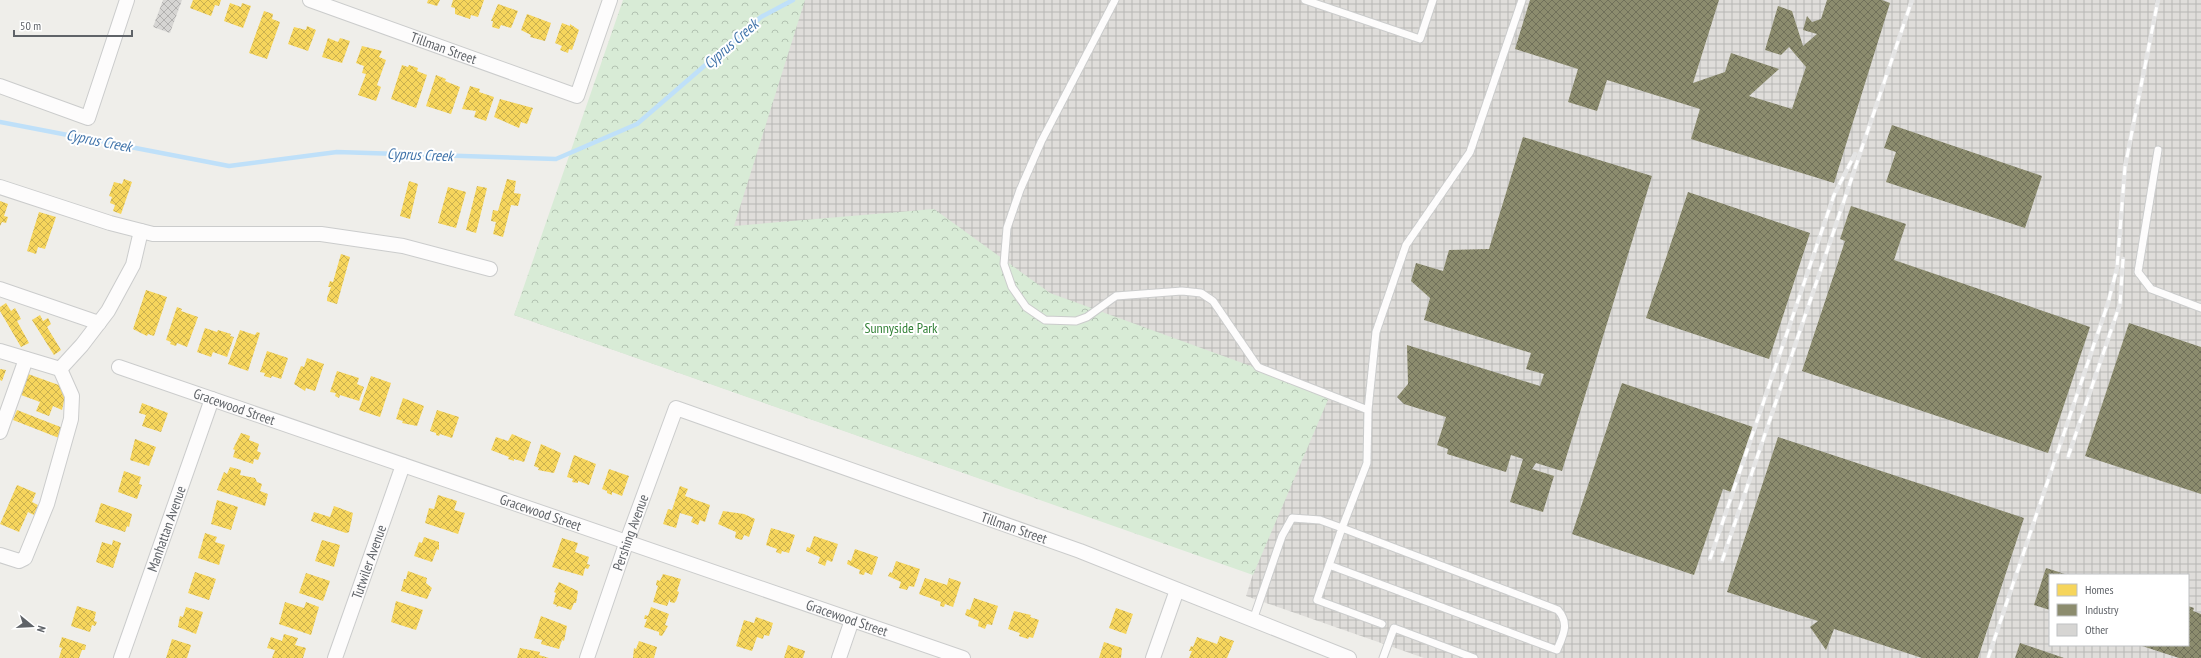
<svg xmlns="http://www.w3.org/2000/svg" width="2201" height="658" font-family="'PT Sans Narrow',sans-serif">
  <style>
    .industrial { fill: url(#industrial-grid); fill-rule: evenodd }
    .forest { fill: url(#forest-crowns) }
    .homes { fill: url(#homes-cross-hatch) }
    .industry { fill: url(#industry-cross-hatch) }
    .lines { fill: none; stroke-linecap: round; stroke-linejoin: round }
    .stream { stroke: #bfe0f9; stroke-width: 4.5 }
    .building { fill: url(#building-cross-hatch) }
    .service-casing { stroke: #cbcccc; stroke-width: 9 }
    .minor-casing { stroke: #cbcccc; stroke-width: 16 }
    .service { stroke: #fdfcfc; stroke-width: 7 }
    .minor { stroke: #fdfcfc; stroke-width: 14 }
    .rail-casing { stroke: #e4e4e4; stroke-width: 4.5 }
    .rail { stroke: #fff; stroke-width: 3; stroke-dasharray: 9; stroke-linecap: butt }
    .labels { text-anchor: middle; stroke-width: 4; stroke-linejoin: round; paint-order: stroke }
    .street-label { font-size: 14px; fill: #5f6368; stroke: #fff }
    .park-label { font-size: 14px; fill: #348238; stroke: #fff }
    .water-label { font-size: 15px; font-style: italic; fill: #4174aa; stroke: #fff }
  </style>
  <defs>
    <pattern id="industrial-grid" width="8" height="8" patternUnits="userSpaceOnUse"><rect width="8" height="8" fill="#dfddda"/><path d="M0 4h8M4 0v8" fill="none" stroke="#b8b7b5"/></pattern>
    <pattern id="forest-crowns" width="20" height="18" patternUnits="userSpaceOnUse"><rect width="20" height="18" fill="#d8ebd6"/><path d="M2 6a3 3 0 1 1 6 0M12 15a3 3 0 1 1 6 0" fill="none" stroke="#b2c2b1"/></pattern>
    <pattern id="homes-cross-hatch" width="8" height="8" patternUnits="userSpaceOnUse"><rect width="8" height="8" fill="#f6d55c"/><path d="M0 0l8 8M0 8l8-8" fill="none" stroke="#cab050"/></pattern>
    <pattern id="industry-cross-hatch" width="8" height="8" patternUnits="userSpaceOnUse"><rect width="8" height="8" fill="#8c8c6e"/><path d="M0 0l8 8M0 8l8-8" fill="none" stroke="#70705a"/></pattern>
    <pattern id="building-cross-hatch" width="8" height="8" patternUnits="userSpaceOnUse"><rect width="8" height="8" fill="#d6d5d3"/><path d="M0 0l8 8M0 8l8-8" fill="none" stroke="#b1b0af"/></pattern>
  </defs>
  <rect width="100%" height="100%" fill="#efeeea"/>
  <path class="industrial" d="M629,0H2201V658H1424L1246,596L1253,574L514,315L569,179ZM2050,575H2188V645H2050Z"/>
  <path class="forest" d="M623,0H805L734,226L934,209L1050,293L1330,395L1253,575L514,315Z"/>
  <path class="homes" d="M193,0H221L219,6L215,5L211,16L190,8Z
    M428,0H440L437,6L427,3Z
    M453,0H484L478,17L471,15L470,19L455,14V8L451,7Z
    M230,3L241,7L242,3L251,6L243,28L224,21Z
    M498,4L518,11L511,28L501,25L499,29L492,27L493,21H491Z
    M264,11L273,14L272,19L280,22L267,59L249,53Z
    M527,14L551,23L545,41L530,37L531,35L521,30Z
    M562,23L570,26V24L579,30L572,50L569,49L568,53L560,50L562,46L555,43Z
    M307,26L316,30L308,51L288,44L294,27L306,30Z
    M328,38L338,42L340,38L350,41L342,63L322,57Z
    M362,46L382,51L379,57L386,60L377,85L381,87L376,101L358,95L366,74L362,73L364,66L356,63Z
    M402,65L408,67L409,65L418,68L417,71L427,75L416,108L391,99Z
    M436,75L446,79L445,81L460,87L451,114L426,106Z
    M470,86L480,89L479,92L494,97L486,121L474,117L476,111L462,109Z
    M500,99L533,108L527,124L521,122L519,128L494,117Z
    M124,179L132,182L121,214L113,211L115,205L110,203L112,197L109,196L114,182L122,184Z
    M507,179L516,181L514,193L521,194L518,206L511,205L503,237L493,234L496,222L491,221L493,210L498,211Z
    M409,181L418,184L410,219L400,216Z
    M477,186L487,188L476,233L466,230Z
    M448,187L466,192L456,228L438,223Z
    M0,201L8,204L4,216L8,217L6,223L2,222L0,226Z
    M39,212L56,217L45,249L38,247L36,254L27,251Z
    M341,254L350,257L337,304L327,301V298L331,287H328L330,281L333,282Z
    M146,290L167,297L154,336L148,334L147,336L133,329Z
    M6,303L11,311L15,308L21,319L17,321L29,343L21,347L0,311V307Z
    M177,307L182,309L181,311L198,317L187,347L177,343L176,346L170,344L171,342L166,340Z
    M40,315L43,321L48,318L51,324L47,327L61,350L54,355L32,320Z
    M205,328L217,332L218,330L231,334L230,336L234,337L227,357L213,352L211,357L197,352Z
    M240,330L255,335L257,332L260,333L248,371L228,364Z
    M267,351L288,358L281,379L272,376L271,378L264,376L265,373L260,372Z
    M307,358L324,364L315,391L306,388L305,391L294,384L301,366L304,367Z
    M0,369L6,370L2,381L0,380Z
    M337,371L359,378L357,384L364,387L359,401L340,395L339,398L335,396L336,393L330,392Z
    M28,374L67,388L62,410L53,406L49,416L36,411L40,402L21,395Z
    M371,376L391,383L380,417L359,410Z
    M403,398L424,406L417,426L402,423L403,421L396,419Z
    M142,403L168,413L161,432L142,426L146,415L139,413Z
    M17,410L63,428L59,438L13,420Z
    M437,410L459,417L452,438L440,434L439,436L436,435V433L430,431Z
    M241,433L250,436L249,440L259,444L257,451L261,453L258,460L254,459L253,464L233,457L235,450L233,449Z
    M512,434L531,442L524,462L514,459V461L508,459L509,457L491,450L496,437L508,441Z
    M135,439L156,447L149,466L130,460Z
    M541,444L561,453L554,473L538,470L539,468L534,466Z
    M574,455L596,464L589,485L578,481V483L572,482L573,479L567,477Z
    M230,467L241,470L240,475L255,478L257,482L262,484L260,491L268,494L265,506L217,490L224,472L227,474Z
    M609,469L629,476L622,496L612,492V495L607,493V491L602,489Z
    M124,471L141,477L139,484L142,485L137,499L118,492Z
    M17,485L36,493L32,502L38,505L34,515L28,512L19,532L0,524Z
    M680,486L688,489L685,496L710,505L705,522L700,520L698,525L691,522L693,517L680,513L676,528L663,524L668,509L672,510Z
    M438,495L457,501L454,510L465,513L458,534L425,523L429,508L434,509Z
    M217,500L238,507L231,530L211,524Z
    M101,503L132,514L129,527L127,526L125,532L95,522Z
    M334,506L353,513L349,532L346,533L311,521L314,512L330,517Z
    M723,511L744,514L755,519L749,537L744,535L742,540L735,538L736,532L718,524Z
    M771,528L795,535L789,553L782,551L781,554L776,552L777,549L766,545Z
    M205,533L217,537L215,542L225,545L219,565L198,558Z
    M814,536L838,544L832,562L827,560L825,566L818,563L820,557L806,551L807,547L810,548Z
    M424,537L439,542V550L437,549L432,562L414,556L419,542L422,543Z
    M562,538L578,543L575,552L589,557L587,564L590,565L588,569L585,568L583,576L552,567Z
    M113,540L121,543L113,568L96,562L102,542L112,545Z
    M322,540L340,545L334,567L315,561Z
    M855,549L878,557L872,575L865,572L864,575L859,574L860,570L847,564L848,560L851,561Z
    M896,561L920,569L914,587L909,586L907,590L899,588L901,582L888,576L890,572L892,573Z
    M408,571L427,578L426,583L432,588L427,599L401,591L404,579H406Z
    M195,572L216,579L209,600L188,593Z
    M306,573L330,581L323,601L299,593Z
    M663,574L681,579L677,591L679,592L676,601L674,603L670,602V599L667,606L653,602L658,586L656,585L657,580L660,581Z
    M925,578L947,585L949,578L961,582L953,607L945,604L944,607L940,606L941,602L919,594Z
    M559,582L578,591L576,603H574L571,610L559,606L556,607L557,605L553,604L556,593L554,592Z
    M974,598L998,606L992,625L987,624L985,629L978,626L979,621L965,615L967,609L970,610Z
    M396,601L423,610L416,630L391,622Z
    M285,602L304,608L306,602L319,607L311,635L279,624Z
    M77,606L96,612L94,621L97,622L95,626L92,625L90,632L71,626Z
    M186,607L203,612L196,634L178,627L180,616L183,617Z
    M651,607L669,614L665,625L668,626L662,636L659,635V632L644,627L647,619H644L645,615L648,616Z
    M1116,608L1133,614L1126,634L1109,628Z
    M1014,611L1031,615L1030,617L1039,620L1033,638L1029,637L1028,639L1019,636L1020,633L1008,629Z
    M541,616L567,626L564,641L562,640L559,649L541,644L542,640L534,638Z
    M756,617L773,623L769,636L764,635L763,639L757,637L752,651L736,646L744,620L754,623Z
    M284,634L298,638L295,645L306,648L303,658H272L275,650L267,648L271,637L282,641Z
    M1220,636L1234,641L1227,658H1189L1192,651H1189L1191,646L1193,647L1197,637L1217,644Z
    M62,637L86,645L85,650H82L79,658H59L62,648L59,647Z
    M172,639L191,645L187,658H166Z
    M639,641L657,647L654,658H633L634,648L636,649Z
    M1104,642L1122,648L1121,658H1099Z
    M788,645L805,651L803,658H784Z
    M520,648L540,652L539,655L549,658H517Z"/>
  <path class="industry" d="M1530,0H1719L1693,83L1725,72L1731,53L1779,69L1749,96L1792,109L1806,67L1789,47L1781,55L1765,50L1778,6L1792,11L1803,46L1817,34L1803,30L1807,16L1812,22L1821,19L1827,0H1882L1890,3L1834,183L1691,139L1700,109L1607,80L1597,111L1568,102L1578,69L1515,49Z
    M1892,125L2042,176L2025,228L1886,182L1896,152L1884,148Z
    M1523,137L1652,176L1562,471L1536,463L1532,469L1554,476L1543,512L1510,502L1523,459L1511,455L1506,472L1447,454L1448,449L1437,445L1446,417L1404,404L1397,397L1408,384L1407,345L1540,386L1544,374L1526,369L1531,353L1424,320L1430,298L1411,281L1416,263L1443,271L1449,250L1489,249Z
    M1688,192L1810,233L1769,359L1646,318Z
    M1851,206L1906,224L1894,260L2090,327L2048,453L1802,371L1845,241L1840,239Z
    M2129,323L2201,347V494L2085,456Z
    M1622,383L1753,427L1731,492L1723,489L1694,575L1572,534Z
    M1778,437L2024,518L1978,658H1922L1834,629L1826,650L1810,627L1818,621L1727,592Z
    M2046,568L2068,575H2050V610L2034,605Z
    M2188,606L2194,608L2193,611L2201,614V658H2179L2139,645H2188Z
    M2020,643L2064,658H2015Z"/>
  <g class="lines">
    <path class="stream" d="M0,122L229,166L337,152L556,159L637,124L761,17L793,0"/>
  </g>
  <path class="building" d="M163,0H182L170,33L153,27Z"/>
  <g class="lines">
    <defs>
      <path id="service" d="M1115,0L1041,142L1020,190L1007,228L1004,264L1012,287L1026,307L1045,320L1076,321L1087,317L1116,296L1182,291L1201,293L1213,301L1258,367L1368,410
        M1305,0L1420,39L1433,0
        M2158,150L2138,272L2151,289L2201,308
        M1329,565L1557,650C1563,635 1570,624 1558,610L1342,528L1317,600L1382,624
        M1253,620L1282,536L1292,518L1320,520L1342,528L1367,463L1368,410L1376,332L1406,245L1470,152L1522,0
        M1383,658L1394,628L1474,658"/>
      <g id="minor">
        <path id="s1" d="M310,0L577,96L610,0"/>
        <path d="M0,86L88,118L127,0"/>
        <path d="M0,187L110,223L153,234H321L403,246L490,269"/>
        <path d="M0,289L99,323"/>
        <path d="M0,351L60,369"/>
        <path id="s2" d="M119,367L963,658"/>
        <path d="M60,369L82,345L108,311L133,265L141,231"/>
        <path d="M0,432L26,359"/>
        <path d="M0,555L19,561L25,558L47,504L71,419L72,396L60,369"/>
        <path id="s3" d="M121,658L212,399"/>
        <path id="s4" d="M335,658L403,465"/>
        <path id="s5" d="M587,658L627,541L676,408L1080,551L1349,658"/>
        <path d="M839,658L852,620"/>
        <path d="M1153,658L1177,590"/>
      </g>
    </defs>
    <use href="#service" class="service-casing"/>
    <use href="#minor" class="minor-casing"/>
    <use href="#service" class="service"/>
    <use href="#minor" class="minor"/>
    <defs>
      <path id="rail" d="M2068,457L2120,304L2123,259
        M1710,559L1834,195L1855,154
        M1722,561L1912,0
        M1988,658L2108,303L2117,268L2125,167L2158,0"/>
    </defs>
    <use href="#rail" class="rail-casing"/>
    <use href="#rail" class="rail"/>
  </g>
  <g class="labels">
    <g class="street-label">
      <text dy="5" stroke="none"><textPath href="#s1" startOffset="142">Tillman Street</textPath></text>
      <text dy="5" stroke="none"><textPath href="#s2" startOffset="122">Gracewood Street</textPath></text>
      <text dy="5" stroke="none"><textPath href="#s2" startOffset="446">Gracewood Street</textPath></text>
      <text dy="5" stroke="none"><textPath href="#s5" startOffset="624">Tillman Street</textPath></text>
      <text dy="5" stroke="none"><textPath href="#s3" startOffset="137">Manhattan Avenue</textPath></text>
      <text dy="5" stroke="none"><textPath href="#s5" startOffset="133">Pershing Avenue</textPath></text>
      <text dy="5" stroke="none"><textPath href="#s4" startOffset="102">Tutwiler Avenue</textPath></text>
      <text dy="5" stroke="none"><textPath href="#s2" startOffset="770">Gracewood Street</textPath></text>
    </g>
    <g class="park-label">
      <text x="901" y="333">Sunnyside Park</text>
    </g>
    <g class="water-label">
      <text transform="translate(731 44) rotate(-41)" y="5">Cyprus Creek</text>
      <text transform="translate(99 141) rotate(11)" y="5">Cyprus Creek</text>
      <text transform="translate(420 155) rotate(2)" y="5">Cyprus Creek</text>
    </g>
  </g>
  <rect x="2049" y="574" width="140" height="72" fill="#ffffff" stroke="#bfc1c3"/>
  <rect x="2057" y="584" width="20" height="12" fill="#f6d55c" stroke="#bfc1c3"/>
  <text x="2085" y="594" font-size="12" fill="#5f6368">Homes</text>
  <rect x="2057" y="604" width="20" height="12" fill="#8c8c6e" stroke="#bfc1c3"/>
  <text x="2085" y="614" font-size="12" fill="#5f6368">Industry</text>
  <rect x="2057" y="624" width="20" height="12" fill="#d6d5d3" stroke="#bfc1c3"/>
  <text x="2085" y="634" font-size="12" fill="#5f6368">Other</text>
  <g transform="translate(32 626) rotate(108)" stroke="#ffffff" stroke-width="3" paint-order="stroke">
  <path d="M0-3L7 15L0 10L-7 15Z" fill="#5f6368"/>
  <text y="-6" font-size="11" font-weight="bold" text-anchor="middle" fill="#5f6368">N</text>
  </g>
  <path d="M14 30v6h118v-6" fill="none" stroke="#5f6368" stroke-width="2"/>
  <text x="20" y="30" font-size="12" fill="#5f6368" stroke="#ffffff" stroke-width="3" paint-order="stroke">50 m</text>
</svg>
